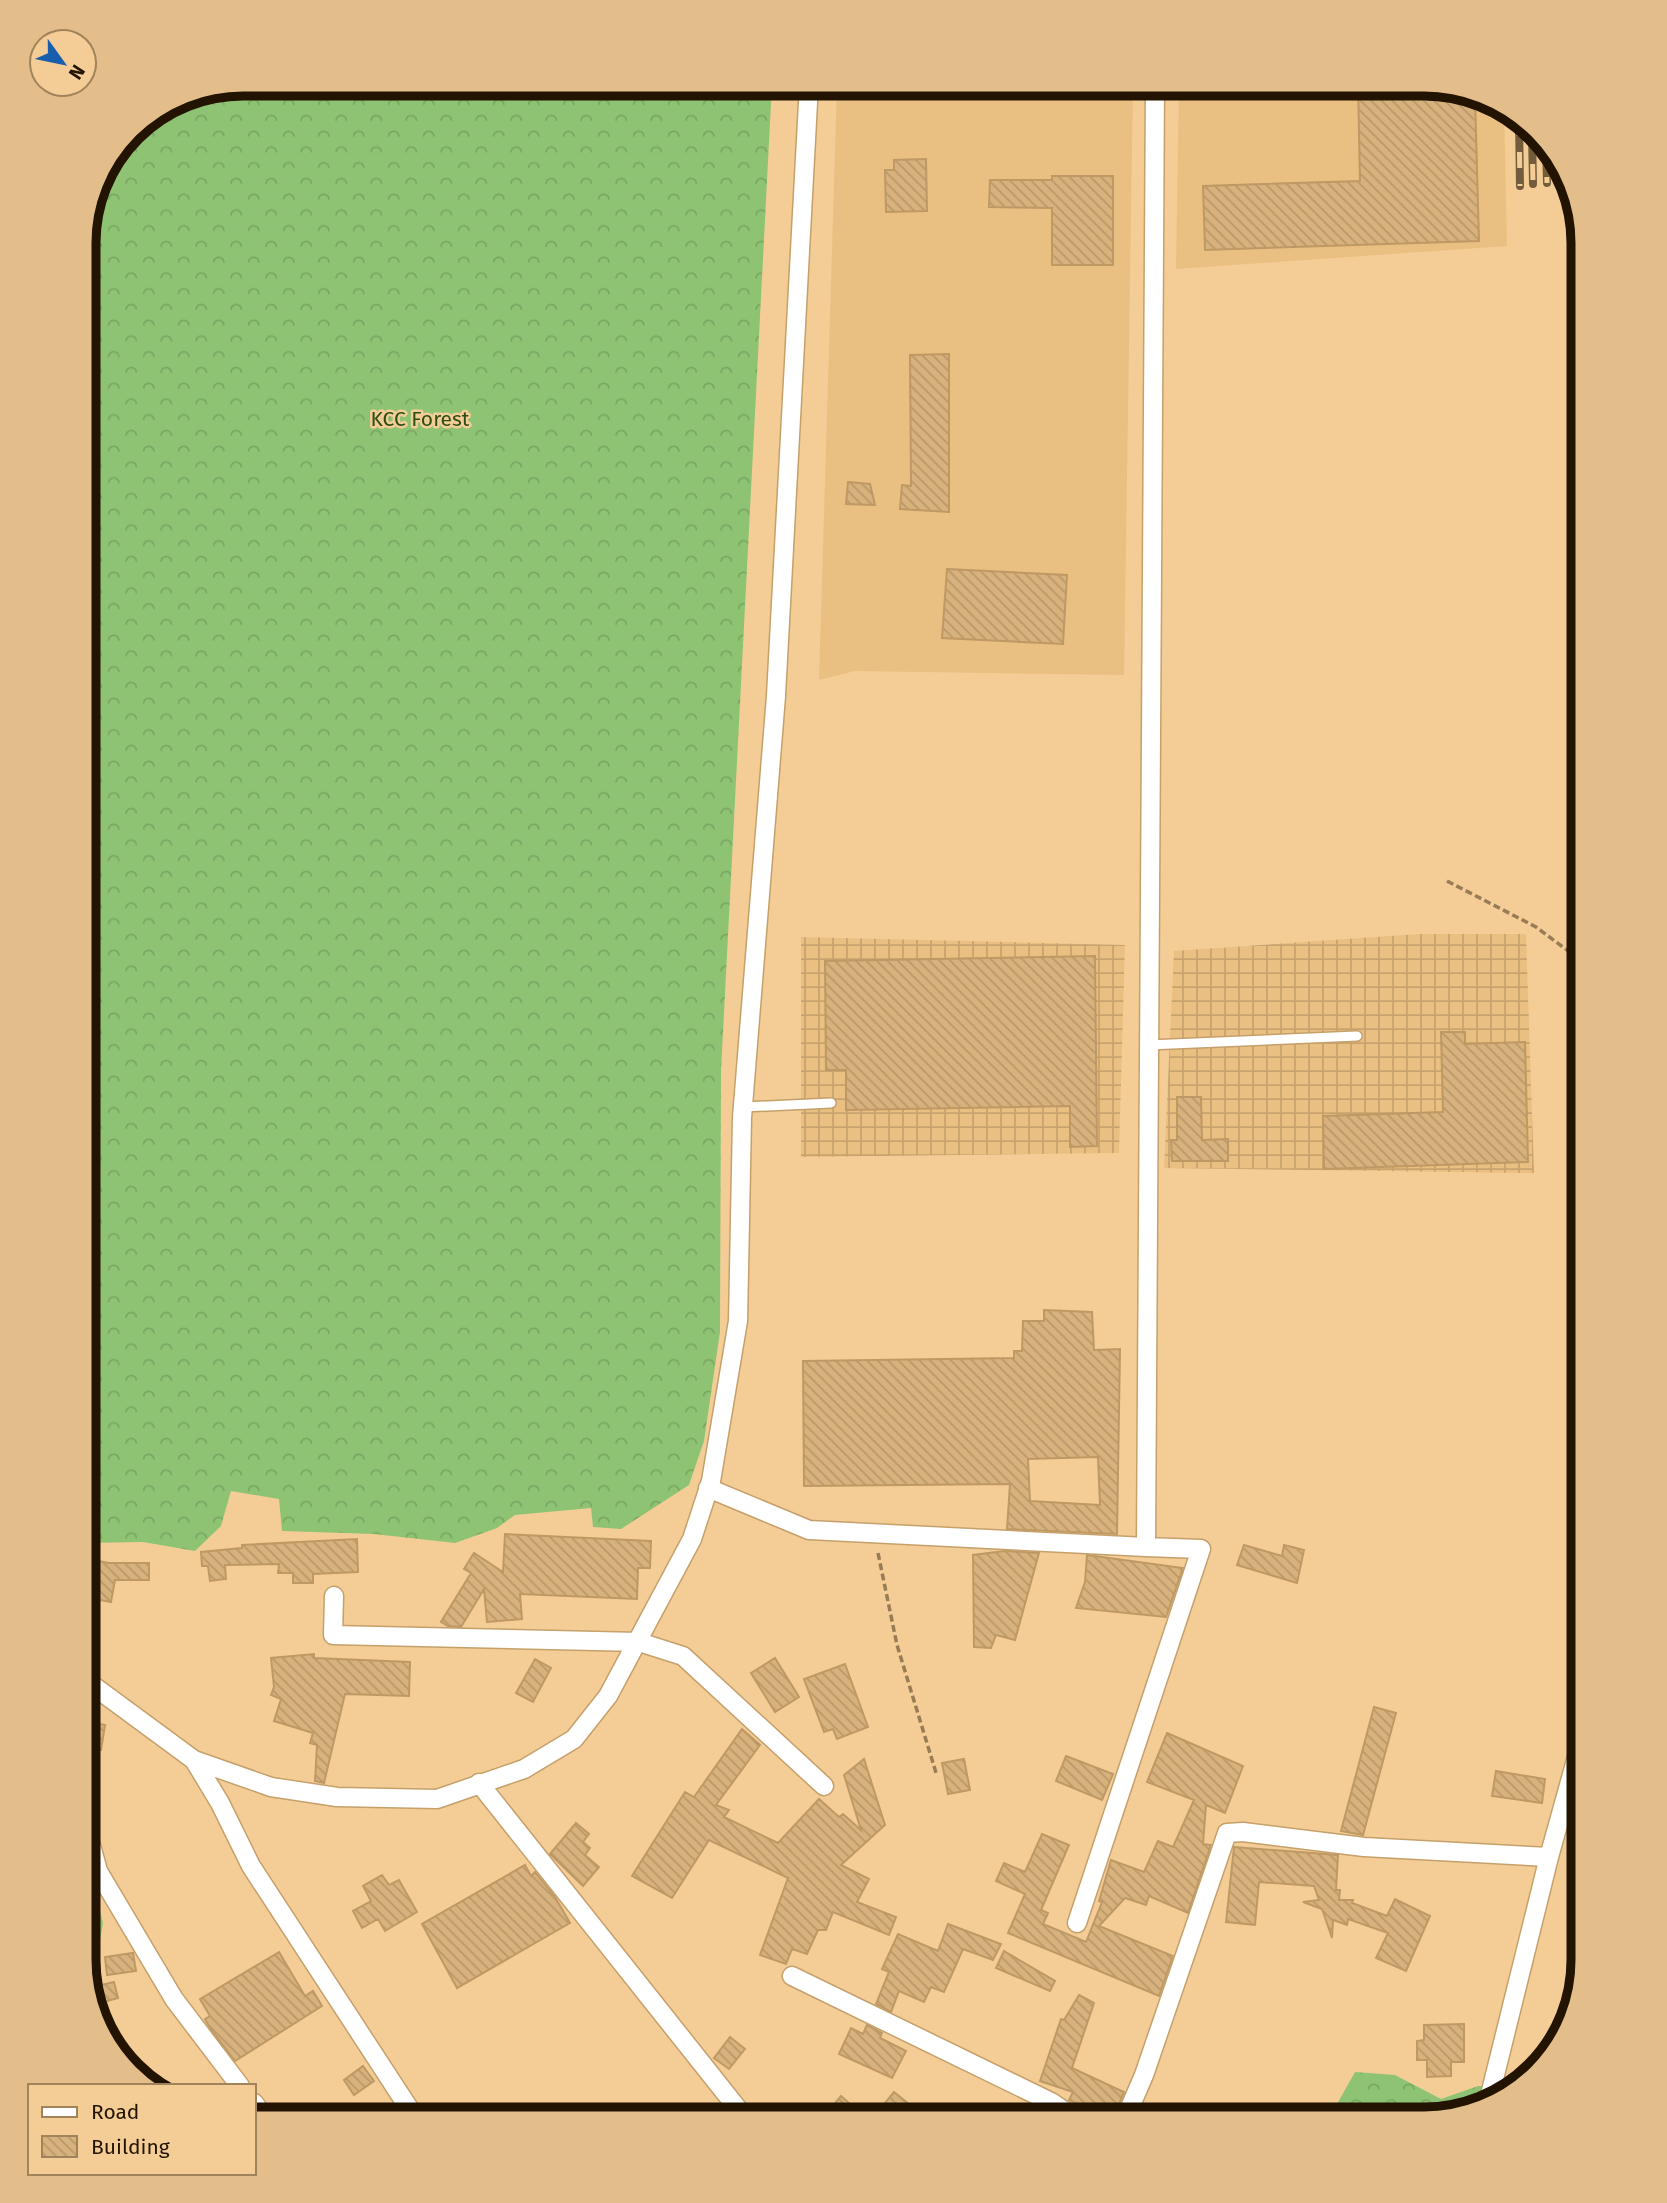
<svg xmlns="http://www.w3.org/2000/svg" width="1667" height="2203" font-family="'Fira Sans',sans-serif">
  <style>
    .built { fill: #eabf82 }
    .industrial { fill: url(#industrial-grid) }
    .forest { fill: url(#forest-crowns) }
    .building { fill: url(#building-back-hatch); stroke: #be9964; stroke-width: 2; fill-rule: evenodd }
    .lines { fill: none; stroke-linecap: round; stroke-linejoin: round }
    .service-casing { stroke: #c5a06b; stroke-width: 12 }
    .minor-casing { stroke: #c5a06b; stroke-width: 21 }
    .path { stroke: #987c55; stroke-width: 3.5; stroke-dasharray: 7 3.5; stroke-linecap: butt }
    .service { stroke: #fff; stroke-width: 9 }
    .minor { stroke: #fff; stroke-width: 18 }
    .rail-casing { stroke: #735c3b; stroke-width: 8 }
    .rail { stroke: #f4cd96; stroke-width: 5; stroke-dasharray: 16; stroke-linecap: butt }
    .labels { text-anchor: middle; stroke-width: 5; stroke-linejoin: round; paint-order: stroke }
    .park-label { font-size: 21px; fill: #2b4e15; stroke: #f4cd96 }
    .rim { fill: none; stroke: #221401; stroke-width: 9 }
  </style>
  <defs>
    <pattern id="industrial-grid" width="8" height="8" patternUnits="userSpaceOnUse" patternTransform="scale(1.75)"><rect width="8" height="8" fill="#eabf82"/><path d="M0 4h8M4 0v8" fill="none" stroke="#c8a36e"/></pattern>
    <pattern id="forest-crowns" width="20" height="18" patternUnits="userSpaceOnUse" patternTransform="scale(1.75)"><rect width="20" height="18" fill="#8ec373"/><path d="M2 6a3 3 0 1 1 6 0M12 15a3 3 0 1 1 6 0" fill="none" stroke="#7aa762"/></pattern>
    <pattern id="building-back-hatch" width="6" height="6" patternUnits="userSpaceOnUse" patternTransform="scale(1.75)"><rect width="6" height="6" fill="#d8b27d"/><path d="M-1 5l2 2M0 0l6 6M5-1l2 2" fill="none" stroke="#b9986a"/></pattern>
  </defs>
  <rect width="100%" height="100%" fill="#f4cd96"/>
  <path class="built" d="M837,84H1133L1124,675L855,671L819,680Z
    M1179,84H1433L1504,106L1507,246L1176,269Z"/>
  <path class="industrial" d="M1419,934H1526L1534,1173L1164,1168L1174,951Z
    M801,937L1125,945L1119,1153L801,1157Z"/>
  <path class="forest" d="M244,84H772L721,1071L720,1332L704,1441L689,1485L621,1529L593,1527L591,1508L515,1515L497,1528L455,1543L374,1534L282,1531L279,1499L231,1491L221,1526L195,1551L143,1542L84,1543V233L100,173L138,124L183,96Z
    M84,1852L103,1923L92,1987L84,1959Z
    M1355,2072L1395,2075L1441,2099L1478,2086L1515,2088L1512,2092L1424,2119H1347L1337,2104Z"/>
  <path class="building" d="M1358,84H1433L1475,97L1479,241L1205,250L1203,186L1360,181Z
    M926,159L927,211L886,212L885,170H894V160Z
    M1052,176H1113V265H1052V208L989,207L990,180H1052Z
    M949,354V512L900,509L902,485L911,486L910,355Z
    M848,482L870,484L875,505L846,504Z
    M947,569L1067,575L1063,644L942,638Z
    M1095,956L1097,1146L1070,1147V1106L846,1110V1070H826L825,961Z
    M1441,1032H1465V1044L1525,1042L1528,1162L1324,1169L1323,1116L1443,1112Z
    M1177,1097H1201L1202,1140L1228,1139V1161H1172L1171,1140H1177Z
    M1044,1310L1092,1312L1094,1350L1120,1349L1117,1534L1007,1529L1010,1484L804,1486L803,1361L1014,1358V1351H1022L1023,1321H1044ZM1098,1457L1100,1505L1030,1501L1028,1459Z
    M505,1534L651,1541L650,1568H638L637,1599L520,1594L522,1619L487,1622L484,1589L461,1627L448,1626L441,1622L471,1573L464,1569L474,1553L503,1572Z
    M357,1539L358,1572L313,1574V1583H293V1573H278L279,1564L225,1565L226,1579L210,1581L208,1566H202L201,1552L242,1548V1545Z
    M1244,1545L1282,1556L1284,1545L1304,1550L1297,1583L1237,1565Z
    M1005,1551L1039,1553L1015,1640L996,1635L991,1648L974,1647L973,1555Z
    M1087,1555L1183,1568L1166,1617L1076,1608L1085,1582Z
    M88,1559L109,1563H149V1580H115L111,1602L84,1597Z
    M314,1654V1658L410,1662L409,1696L345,1694L324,1783L315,1781L317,1745L310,1743L313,1733L274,1721L281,1699L271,1695L274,1687L271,1658Z
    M775,1658L799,1697L775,1712L751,1673Z
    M535,1659L551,1668L533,1702L516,1693Z
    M845,1664L868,1727L837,1739L833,1729L824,1732L804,1679Z
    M1374,1707L1396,1713L1363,1835L1341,1831Z
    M86,1721L105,1725L101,1750L84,1747Z
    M742,1729L760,1745L716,1805L729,1810L724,1817L778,1843L819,1799L839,1817L843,1814L861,1830L844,1775L864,1759L885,1825L841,1865L869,1879L857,1902L896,1917L889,1935L833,1912L826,1930H818L807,1954L792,1949L786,1964L760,1955L788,1878L709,1840L672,1898L632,1876L685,1792L694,1797Z
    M1167,1733L1243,1766L1225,1813L1206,1805L1203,1844L1211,1845L1188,1913L1149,1896L1146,1905L1125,1898L1099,1926L1173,1956L1159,1996L1008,1933L1025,1894L996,1881L1004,1863L1025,1872L1042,1834L1069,1845L1041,1910L1048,1913L1043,1924L1086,1942L1102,1902L1099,1901L1111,1860L1144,1872L1158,1841L1173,1847L1194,1800L1147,1782Z
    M1066,1756L1113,1774L1102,1800L1056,1781Z
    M964,1759L970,1790L948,1794L942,1763Z
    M1496,1771L1545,1779L1542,1803L1492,1796Z
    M576,1823L589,1834L583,1842L590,1848L585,1855L599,1867L583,1886L550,1854Z
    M1234,1847L1338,1855L1336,1890H1340L1339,1900H1353L1352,1903L1387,1916L1395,1899L1430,1916L1406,1971L1376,1958L1388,1933L1348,1919L1347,1925L1333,1920L1332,1938L1322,1909L1303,1902L1319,1900L1314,1886L1259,1882L1255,1925L1226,1922Z
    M525,1865L531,1876L535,1872L555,1897L570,1923L457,1988L422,1924Z
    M382,1875L389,1885L399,1880L417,1912L385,1931L378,1919L362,1928L353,1911L371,1901L363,1886Z
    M948,1924L1001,1944L993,1960L963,1949L944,1992L931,1987L924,2002L899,1991L891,2012L876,2004L889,1972L882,1969L898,1934L938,1951Z
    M1004,1951L1055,1981L1050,1991L996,1968Z
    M279,1952L305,1996L313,1991L322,2006L235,2061L210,2028L205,2019L210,2016L200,1999Z
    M133,1953L136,1971L107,1975L105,1957Z
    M114,1982L118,1998L100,2003L97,1986Z
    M1079,1995L1094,2003L1072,2068L1124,2092L1113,2119L1069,2100L1073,2092L1040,2081L1061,2019L1064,2020Z
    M1464,2024V2062H1451V2076L1427,2077V2060H1417V2041L1424,2040V2025Z
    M867,2025L882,2033L880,2038L906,2051L892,2078L839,2054L851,2028L863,2034Z
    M730,2037L745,2049L729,2069L714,2058Z
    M363,2066L374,2081L354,2095L344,2080Z
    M894,2092L928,2119H872Z
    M841,2096L867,2119H822Z"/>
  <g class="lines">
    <defs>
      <path id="service" d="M1148,1045L1357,1036
        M743,1107L831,1103"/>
      <path id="minor" d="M708,1488L809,1530L1146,1547
        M334,1596L333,1635L639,1642L683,1656L824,1786
        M84,1679L194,1760L271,1787L337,1797L437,1799L524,1769L574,1739L608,1696L692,1539L711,1481L738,1321L742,1118L776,696L809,84
        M194,1760L220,1803L251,1866L416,2119
        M479,1783L746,2119
        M84,1820L98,1871L174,1999L240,2086
        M1077,1923L1201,1549L1146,1547L1155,84
        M792,1976L1051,2102L1076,2119
        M1489,2099L1549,1857L1583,1735
        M254,2103L266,2119
        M1125,2119L1144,2075L1227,1833L1243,1832L1364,1847L1549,1857"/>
    </defs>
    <use href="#service" class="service-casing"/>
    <use href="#minor" class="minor-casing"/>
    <path class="path" d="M1447,881L1536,927L1583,962
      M878,1553L897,1645L937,1776"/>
    <use href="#service" class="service"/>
    <use href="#minor" class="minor"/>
    <defs>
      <path id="rail" d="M1519,120L1520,186
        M1532,132L1533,184
        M1546,145L1547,183"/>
    </defs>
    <use href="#rail" class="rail-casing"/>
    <use href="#rail" class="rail"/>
  </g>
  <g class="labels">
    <g class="park-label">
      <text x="420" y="426">KCC Forest</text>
    </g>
  </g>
  <path d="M0 0H1667V2203H0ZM243 96H1424A147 147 0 0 1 1571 243V1960A147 147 0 0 1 1424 2107H243A147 147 0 0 1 96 1960V243A147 147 0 0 1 243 96Z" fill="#e3be8a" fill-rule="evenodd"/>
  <path class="rim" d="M243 96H1424A147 147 0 0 1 1571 243V1960A147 147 0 0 1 1424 2107H243A147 147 0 0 1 96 1960V243A147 147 0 0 1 243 96Z"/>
  <rect x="28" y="2084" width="228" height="91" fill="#f4cd96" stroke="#a0835a" stroke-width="2"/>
  <rect x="42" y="2107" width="35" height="10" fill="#ffffff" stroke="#a0835a" stroke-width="2"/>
  <text x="91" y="2119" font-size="21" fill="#221401">Road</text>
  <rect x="42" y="2136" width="35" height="21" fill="url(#building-back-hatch)" stroke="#a0835a" stroke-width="2"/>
  <text x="91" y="2154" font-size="21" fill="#221401">Building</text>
  <g transform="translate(63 63) rotate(123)"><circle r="33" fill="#f4cd96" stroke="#a0835a" stroke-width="2"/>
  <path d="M0-5L12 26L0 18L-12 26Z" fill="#195dad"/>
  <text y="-10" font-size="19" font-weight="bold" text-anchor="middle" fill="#221401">N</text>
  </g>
</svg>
